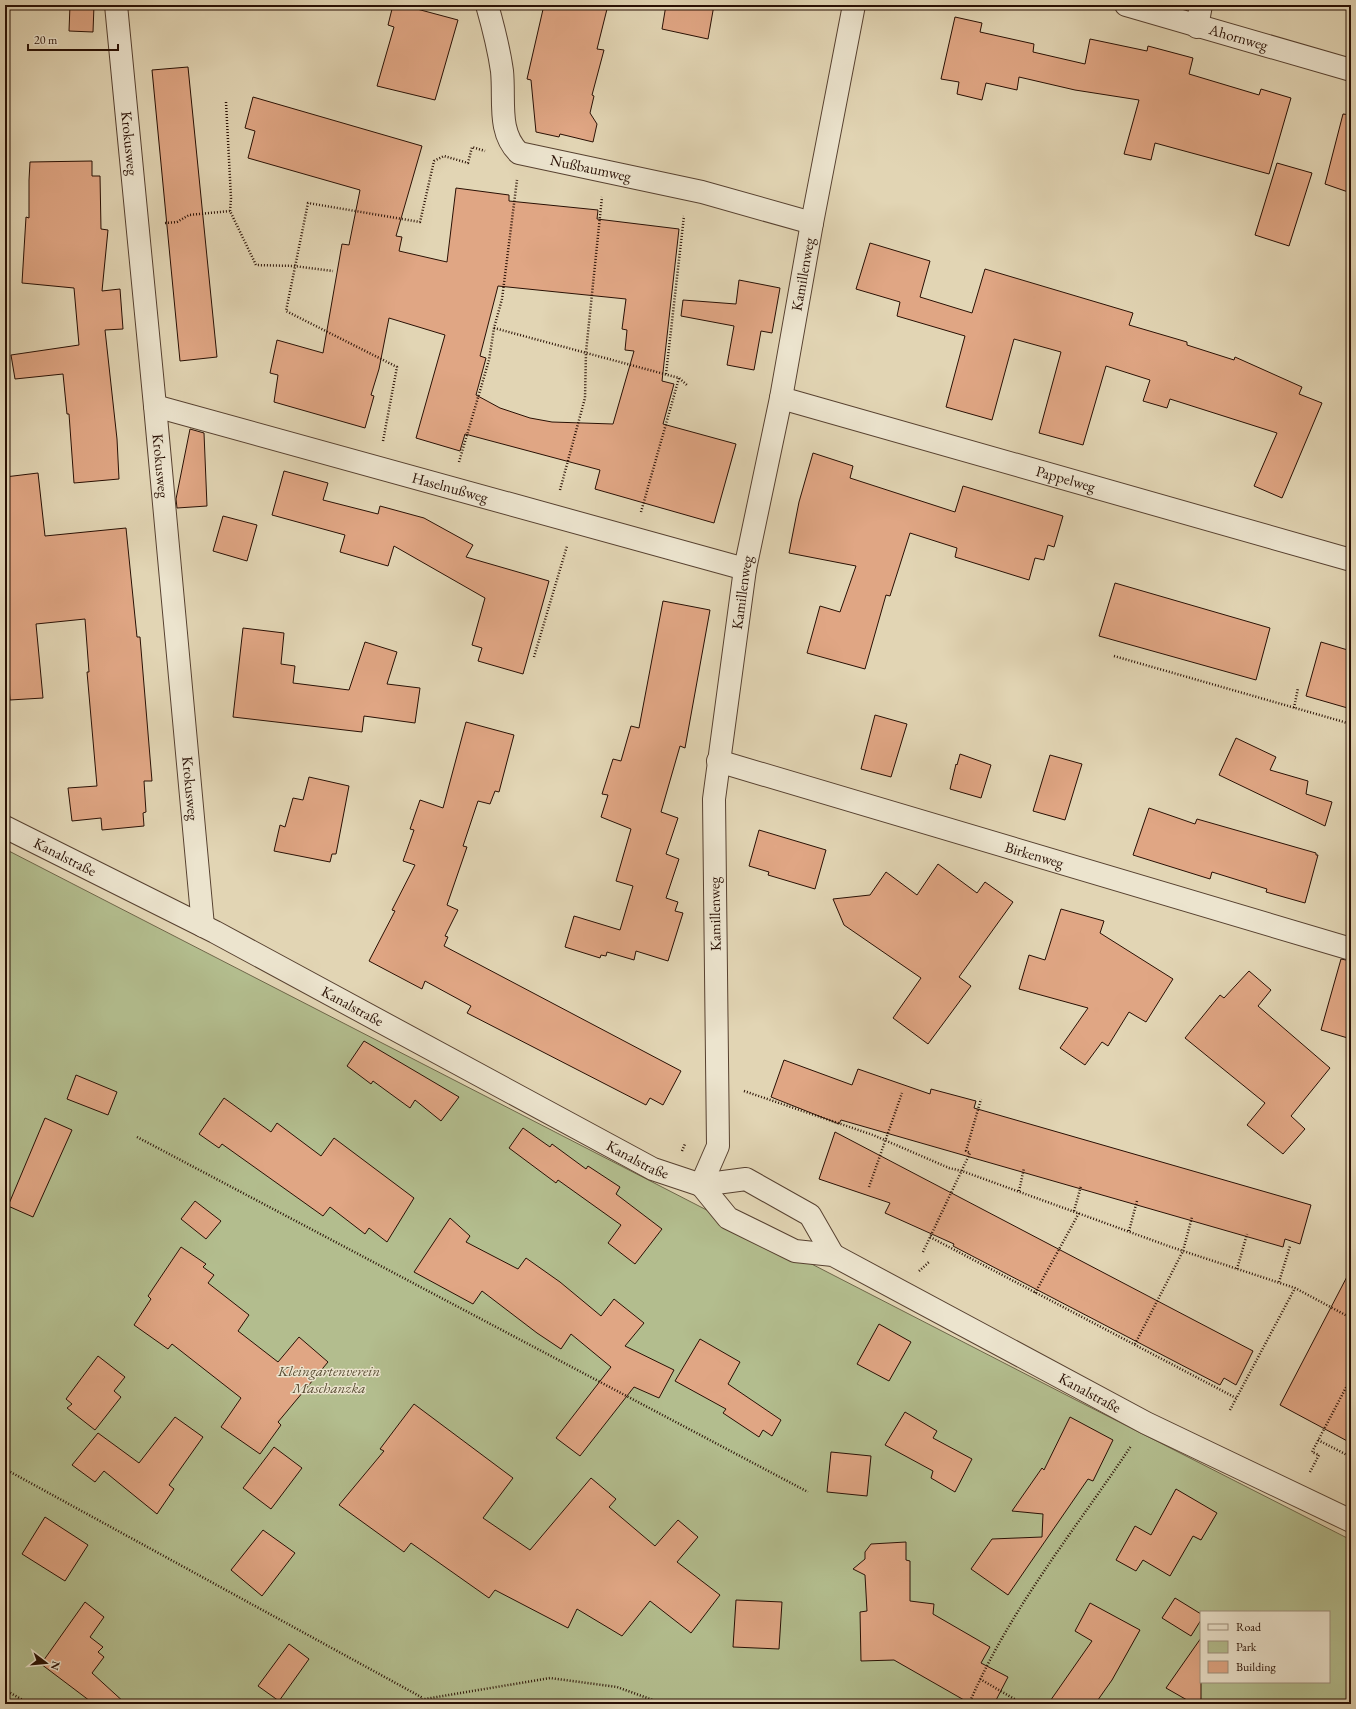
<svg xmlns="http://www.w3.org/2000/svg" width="1356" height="1709" font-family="'EB Garamond',serif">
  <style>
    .green { fill: #b3bd8e; stroke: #6e6649; fill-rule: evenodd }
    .building { fill: #e0a684; stroke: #291004; fill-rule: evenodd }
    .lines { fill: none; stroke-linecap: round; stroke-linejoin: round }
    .minor-casing { stroke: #574130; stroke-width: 24 }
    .path { stroke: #291004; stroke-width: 2.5; stroke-dasharray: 1 2; stroke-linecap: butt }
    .minor { stroke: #ece4ce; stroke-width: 22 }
    .labels { text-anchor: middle; stroke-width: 3; stroke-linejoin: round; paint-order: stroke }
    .street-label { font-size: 15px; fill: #291004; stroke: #ece4ce }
    .park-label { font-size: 15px; font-style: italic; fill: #594d34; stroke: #ece4ce }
  </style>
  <rect width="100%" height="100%" fill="#e2d5b4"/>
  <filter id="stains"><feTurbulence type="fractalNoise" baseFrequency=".005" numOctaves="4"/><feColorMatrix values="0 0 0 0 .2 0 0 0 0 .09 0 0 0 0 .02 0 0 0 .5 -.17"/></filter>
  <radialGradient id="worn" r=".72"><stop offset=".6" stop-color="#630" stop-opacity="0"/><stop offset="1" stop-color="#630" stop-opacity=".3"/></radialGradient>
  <path class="green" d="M5,849L1074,1399L1351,1540V1704H5ZM1201,1612H1329V1682H1201Z"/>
  <path class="building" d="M70,5H94L93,32L69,31Z
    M393,5H402L458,20L435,100L377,86L394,27L388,25Z
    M544,5H608L597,49L604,50L592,95L594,96L590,113L597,124L593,142L560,134L559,137L536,132L531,80L527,79Z
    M666,5H714L708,39L662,29Z
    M955,17L982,23L980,32L1034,44L1033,52L1085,64L1090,39L1147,51L1148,46L1193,58L1189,74L1259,95L1261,89L1291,98L1269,174L1155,143L1151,160L1124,154L1139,100L1075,90L1019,77L1017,90L986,83L982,100L957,94L959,82L941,79Z
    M188,67L217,357L180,361L152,70Z
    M253,97L422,146L396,236L402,237L399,251L447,262L456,188L509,195V201L598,210L597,219L679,229L662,381L674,384L663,424L736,444L714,523L595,489L600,470L465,434L460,451L416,438L445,335L389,318L379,369L371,395L374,396L365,428L274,402L278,375L270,373L277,340L323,353L342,244L349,245L360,190L248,158L255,131L245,128ZM498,286L626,299L622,329L627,330L625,350L634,351L613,424L552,422L530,418L500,408L476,395L486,358L480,356Z
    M1343,114L1351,115V193L1325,184Z
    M92,161V176H100L101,229L108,230L102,291L120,289L123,329L105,330L117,439L119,479L74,483L69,414H67L63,374L15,379L11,355L79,345L74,288L22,283L26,217L29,218V180L30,162Z
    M1277,163L1312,173L1289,246L1255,235Z
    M870,243L930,261L920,297L972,313L985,269L1133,313L1129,325L1187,342V345L1234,360L1235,357L1302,387L1299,394L1322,403L1282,498L1254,486L1277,433L1170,399L1167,408L1143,401L1150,380L1106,366L1083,445L1039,433L1061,352L1014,339L992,420L946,407L965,336L897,316L900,302L856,289Z
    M739,280L780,288L772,333L761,331L754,370L727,365L734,326L681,316L683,300L736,304Z
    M190,429L204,433L207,506L177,508L176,499Z
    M813,453L853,466L850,478L955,512L963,486L1063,516L1054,547L1048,545L1044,560L1035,558L1029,580L955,557L957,548L910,533L890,596L886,595L865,669L807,653L820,606L840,612L856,566L789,553L799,502Z
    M284,471L328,483L323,500L378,514L380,506L424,518L473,545L466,557L549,581L523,674L478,661L482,648L472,645L485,598L394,546L388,566L340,552L345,535L272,515Z
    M38,473L45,536L126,528L137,637H140L152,781H144L146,812L143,813L144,826L102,830L101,818L72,821L68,788L97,786L87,672H89L85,619L36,624L43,698L10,700L5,634V477Z
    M223,516L257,525L247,561L213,551Z
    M1115,583L1270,628L1256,680L1099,636Z
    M663,601L710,610L685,748L680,746L661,812L678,818L666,854L679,859L666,898L678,902L675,911L683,913L668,961L636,951L634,960L607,952L606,956L601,955L600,958L565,947L574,916L620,930L633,886L616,881L631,829L601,817L608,795L602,794L613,759L621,761L631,726L639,728Z
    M243,628L284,633L281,664L295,666L293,683L349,690L365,642L397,652L387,684L420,688L415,723L364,716L362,732L233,717Z
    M1321,642L1351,651V709L1306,696Z
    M875,715L907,724L891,777L861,769Z
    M466,722L514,735L499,792L495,791L490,804L478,801L463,846L467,847L447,905L458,910L445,936L448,937L444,946L681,1071L663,1105L650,1098L646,1105L467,1013L471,1006L425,981L422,989L369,961L395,911L392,910L415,865L403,861L414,830L410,829L420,800L443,808Z
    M1236,738L1276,757L1270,770L1308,781L1306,794L1332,802L1325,826L1219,775Z
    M960,754L991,765L981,798L950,789L956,764L957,765Z
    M1050,755L1082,764L1065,820L1033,811Z
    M309,777L349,786L336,854H332L330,862L274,851L280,825L285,827L293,798L303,800Z
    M1149,808L1195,824L1197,819L1316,853V855H1318L1305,903L1266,892L1267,889L1212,872L1210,879L1133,855Z
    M759,830L826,850L815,889L768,875L769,872L749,866Z
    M938,864L977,893L985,882L1013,902L959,977L971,986L928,1044L893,1018L921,978L844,925L833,899L870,895L886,872L917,895Z
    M1061,909L1104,921L1100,933L1173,979L1146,1022L1129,1012L1108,1046L1102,1042L1085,1065L1060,1048L1088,1008L1019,989L1029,955L1045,960Z
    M1341,959L1351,961V1039L1321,1030Z
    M1249,971L1271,990L1258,1006L1330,1068L1291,1116L1305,1129L1283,1154L1247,1125L1265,1103L1185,1038L1220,995L1224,998Z
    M364,1041L459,1097L441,1121L415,1100L410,1108L373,1081L371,1084L347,1066Z
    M784,1060L852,1085L858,1069L930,1094L931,1089L976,1101L974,1108L1311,1205L1300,1244L1285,1239L1283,1247L841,1120L839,1124L771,1097Z
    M76,1075L117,1092L108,1115L67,1099Z
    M224,1098L271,1132L277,1123L321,1156L334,1138L414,1198L387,1242L369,1228L365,1234L330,1207L323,1216L222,1144L219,1148L199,1134Z
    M45,1118L72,1130L33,1217L8,1206Z
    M523,1128L550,1147L552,1144L586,1169L588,1166L620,1187L616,1194L662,1229L635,1264L608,1243L621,1225L558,1180L556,1183L509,1148Z
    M835,1132L1253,1351L1236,1385L1224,1378L1220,1385L953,1246L954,1244L885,1213L890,1203L819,1179Z
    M195,1201L221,1221L206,1239L181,1219Z
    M450,1218L470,1236L466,1242L518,1269L526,1258L560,1282L601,1316L614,1299L644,1323L625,1346L674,1370L659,1398L634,1387L580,1456L556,1438L611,1367L571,1334L561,1349L537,1333L482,1291L473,1304L414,1272Z
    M181,1247L206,1264L203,1267L214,1275L208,1283L249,1315L238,1331L278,1362L299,1337L328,1362L278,1422L281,1425L260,1454L221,1427L241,1398L172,1344L168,1349L134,1325L151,1299L148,1296Z
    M1351,1269V1443L1280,1405Z
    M879,1324L911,1342L889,1381L857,1364Z
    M700,1339L740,1362L728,1384L781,1420L772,1436L763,1430L759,1437L723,1413L726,1409L675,1381Z
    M98,1356L125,1377L114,1391L121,1397L95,1430L67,1408L72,1404L66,1399Z
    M414,1404L513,1478L483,1518L530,1550L591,1478L616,1499L609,1507L655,1546L678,1520L698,1537L677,1562L720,1595L691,1633L650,1601L622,1636L577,1609L568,1628L495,1590L489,1598L411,1543L404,1552L339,1505L384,1451L380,1449Z
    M905,1412L937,1431L933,1438L972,1459L955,1492L931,1478L933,1471L885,1445Z
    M175,1417L203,1437L169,1485L174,1489L157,1514L104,1471L95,1482L72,1465L98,1433L139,1463Z
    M1070,1417L1113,1440L1093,1481L1088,1479L1008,1595L971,1569L992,1539L1042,1537L1043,1514L1012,1511L1042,1468L1044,1470Z
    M274,1447L302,1468L271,1509L243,1488Z
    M831,1452L871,1456L867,1496L827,1492Z
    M1176,1489L1217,1513L1201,1540L1193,1536L1170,1576L1143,1560L1136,1571L1116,1560L1135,1526L1151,1535Z
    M45,1517L88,1545L65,1581L22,1554Z
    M263,1530L295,1553L262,1596L231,1570Z
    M906,1542V1560L910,1561V1601L934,1604L933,1614L990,1647L981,1663L1008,1677L994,1704H971L894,1660L861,1661L860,1612L867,1611L865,1575L853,1569L865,1559V1552L871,1544Z
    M1175,1598L1201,1614V1620L1191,1636L1162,1618Z
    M736,1600L782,1602L779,1649L733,1647Z
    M85,1602L104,1617L90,1637L103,1647L98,1652L104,1657L92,1673L126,1704H94L41,1664Z
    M1090,1603L1140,1630L1112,1680L1095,1704H1048L1092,1641L1075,1631Z
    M1201,1638V1704H1194L1166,1688Z
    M289,1644L309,1659L279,1701L258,1686Z"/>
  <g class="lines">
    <defs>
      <g id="minor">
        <path id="s1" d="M116,5L155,406L203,926"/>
        <path id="s2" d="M487,5C493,26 499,50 502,71C505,100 497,132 519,153L702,192L812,223"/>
        <path id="s3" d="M1126,5L1351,70"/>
        <path d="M1197,27L1201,5"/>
        <path id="s4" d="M781,398L1351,560"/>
        <path id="s5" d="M155,406L745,569"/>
        <path id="s6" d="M718,761L1351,949"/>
        <path id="s7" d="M5,827L215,932L653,1169L701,1185L746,1179L810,1215L833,1255"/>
        <path id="s8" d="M701,1185L718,1146L714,799L745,569L781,398L812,223L854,5"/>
        <path id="s9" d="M701,1185L728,1218L795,1251L833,1255L1146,1423L1351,1521"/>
      </g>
    </defs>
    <use href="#minor" class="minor-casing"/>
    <path class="path" d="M226,102L231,198L230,211L256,265L294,266L333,271
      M165,223L177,222L189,215L230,211
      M494,328L679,378L688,386
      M666,374L684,216
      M383,441L397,367L286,311L308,203L420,222L434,161L444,156L468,163L472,147L485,151
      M459,462L489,360L494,328L502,299L517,180
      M560,490L585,398L586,352L602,197
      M641,512L679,378
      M1114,656L1351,724
      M534,657L567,546
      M1294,708L1298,688
      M744,1091L873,1135L949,1168L962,1171L1171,1247L1295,1288L1351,1318
      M137,1137L808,1492
      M682,1151L685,1144
      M869,1187L902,1093
      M1019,1191L1024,1168
      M1074,1211L1081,1186
      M1129,1231L1137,1201
      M930,1237L1236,1398
      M923,1252L970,1153L966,1151L981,1099
      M1237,1269L1247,1234
      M919,1271L929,1262
      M1279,1282L1290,1246
      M1035,1293L1079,1213
      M1135,1344L1183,1251L1192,1217
      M1230,1410L1295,1288
      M1318,1440L1351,1457
      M5,1469L423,1698
      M1310,1472L1319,1455L1312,1452L1351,1378
      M980,1679L1023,1704
      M5,1690L30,1704
      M395,1704L550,1678L617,1687L664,1704
      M969,1704C1009,1610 1075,1530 1131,1446"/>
    <use href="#minor" class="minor"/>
  </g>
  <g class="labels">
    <g class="street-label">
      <text dy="5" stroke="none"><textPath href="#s3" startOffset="117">Ahornweg</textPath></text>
      <text dy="5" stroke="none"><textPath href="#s1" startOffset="139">Krokusweg</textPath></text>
      <text dy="5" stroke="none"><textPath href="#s2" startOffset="227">Nußbaumweg</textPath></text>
      <text dy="5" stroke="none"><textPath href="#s8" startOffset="922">Kamillenweg</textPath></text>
      <text dy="5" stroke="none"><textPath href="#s1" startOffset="463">Krokusweg</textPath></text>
      <text dy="5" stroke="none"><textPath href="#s4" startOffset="296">Pappelweg</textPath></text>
      <text dy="5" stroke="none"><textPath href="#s5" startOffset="306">Haselnußweg</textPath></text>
      <text dy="5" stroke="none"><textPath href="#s8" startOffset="598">Kamillenweg</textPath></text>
      <text dy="5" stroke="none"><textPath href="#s1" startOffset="787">Krokusweg</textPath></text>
      <text dy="5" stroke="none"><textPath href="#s6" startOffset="330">Birkenweg</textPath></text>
      <text dy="5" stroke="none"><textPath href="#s7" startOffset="67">Kanalstraße</textPath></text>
      <text transform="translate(715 914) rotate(-91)" y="5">Kamillenweg</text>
      <text dy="5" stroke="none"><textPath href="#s7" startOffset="391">Kanalstraße</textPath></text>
      <text dy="5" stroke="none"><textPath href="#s7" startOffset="715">Kanalstraße</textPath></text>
      <text dy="5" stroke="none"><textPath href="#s9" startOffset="447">Kanalstraße</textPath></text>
    </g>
    <g class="park-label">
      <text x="329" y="1376">Kleingartenverein<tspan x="329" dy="17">Maschanzka</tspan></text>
    </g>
  </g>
  <rect width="1356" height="1709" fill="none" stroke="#e2d5b4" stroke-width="20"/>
  <rect x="6" y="6" width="1344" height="1697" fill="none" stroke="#291004" stroke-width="2"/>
  <rect x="10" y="10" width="1336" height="1689" fill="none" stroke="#291004"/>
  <rect x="1200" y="1611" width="130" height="72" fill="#ece4ce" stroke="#9e8f7d"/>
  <rect x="1208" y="1624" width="20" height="6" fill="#ece4ce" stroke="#9e8f7d"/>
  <text x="1236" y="1631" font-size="12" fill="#291004">Road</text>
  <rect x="1208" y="1641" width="20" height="12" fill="#b3bd8e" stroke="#9e8f7d"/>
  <text x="1236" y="1651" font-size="12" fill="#291004">Park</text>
  <rect x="1208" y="1661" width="20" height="12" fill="#e0a684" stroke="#9e8f7d"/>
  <text x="1236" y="1671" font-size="12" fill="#291004">Building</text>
  <g transform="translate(46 1663) rotate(106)" stroke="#ece4ce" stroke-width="3" paint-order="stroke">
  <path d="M0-3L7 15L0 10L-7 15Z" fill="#291004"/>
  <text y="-6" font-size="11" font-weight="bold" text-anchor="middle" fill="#291004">N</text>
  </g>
  <path d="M28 44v6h90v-6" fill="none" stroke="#291004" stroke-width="2"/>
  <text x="34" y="44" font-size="12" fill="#291004" stroke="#ece4ce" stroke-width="3" paint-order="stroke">20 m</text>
  <rect width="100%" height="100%" filter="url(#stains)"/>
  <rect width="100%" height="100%" fill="url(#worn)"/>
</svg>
